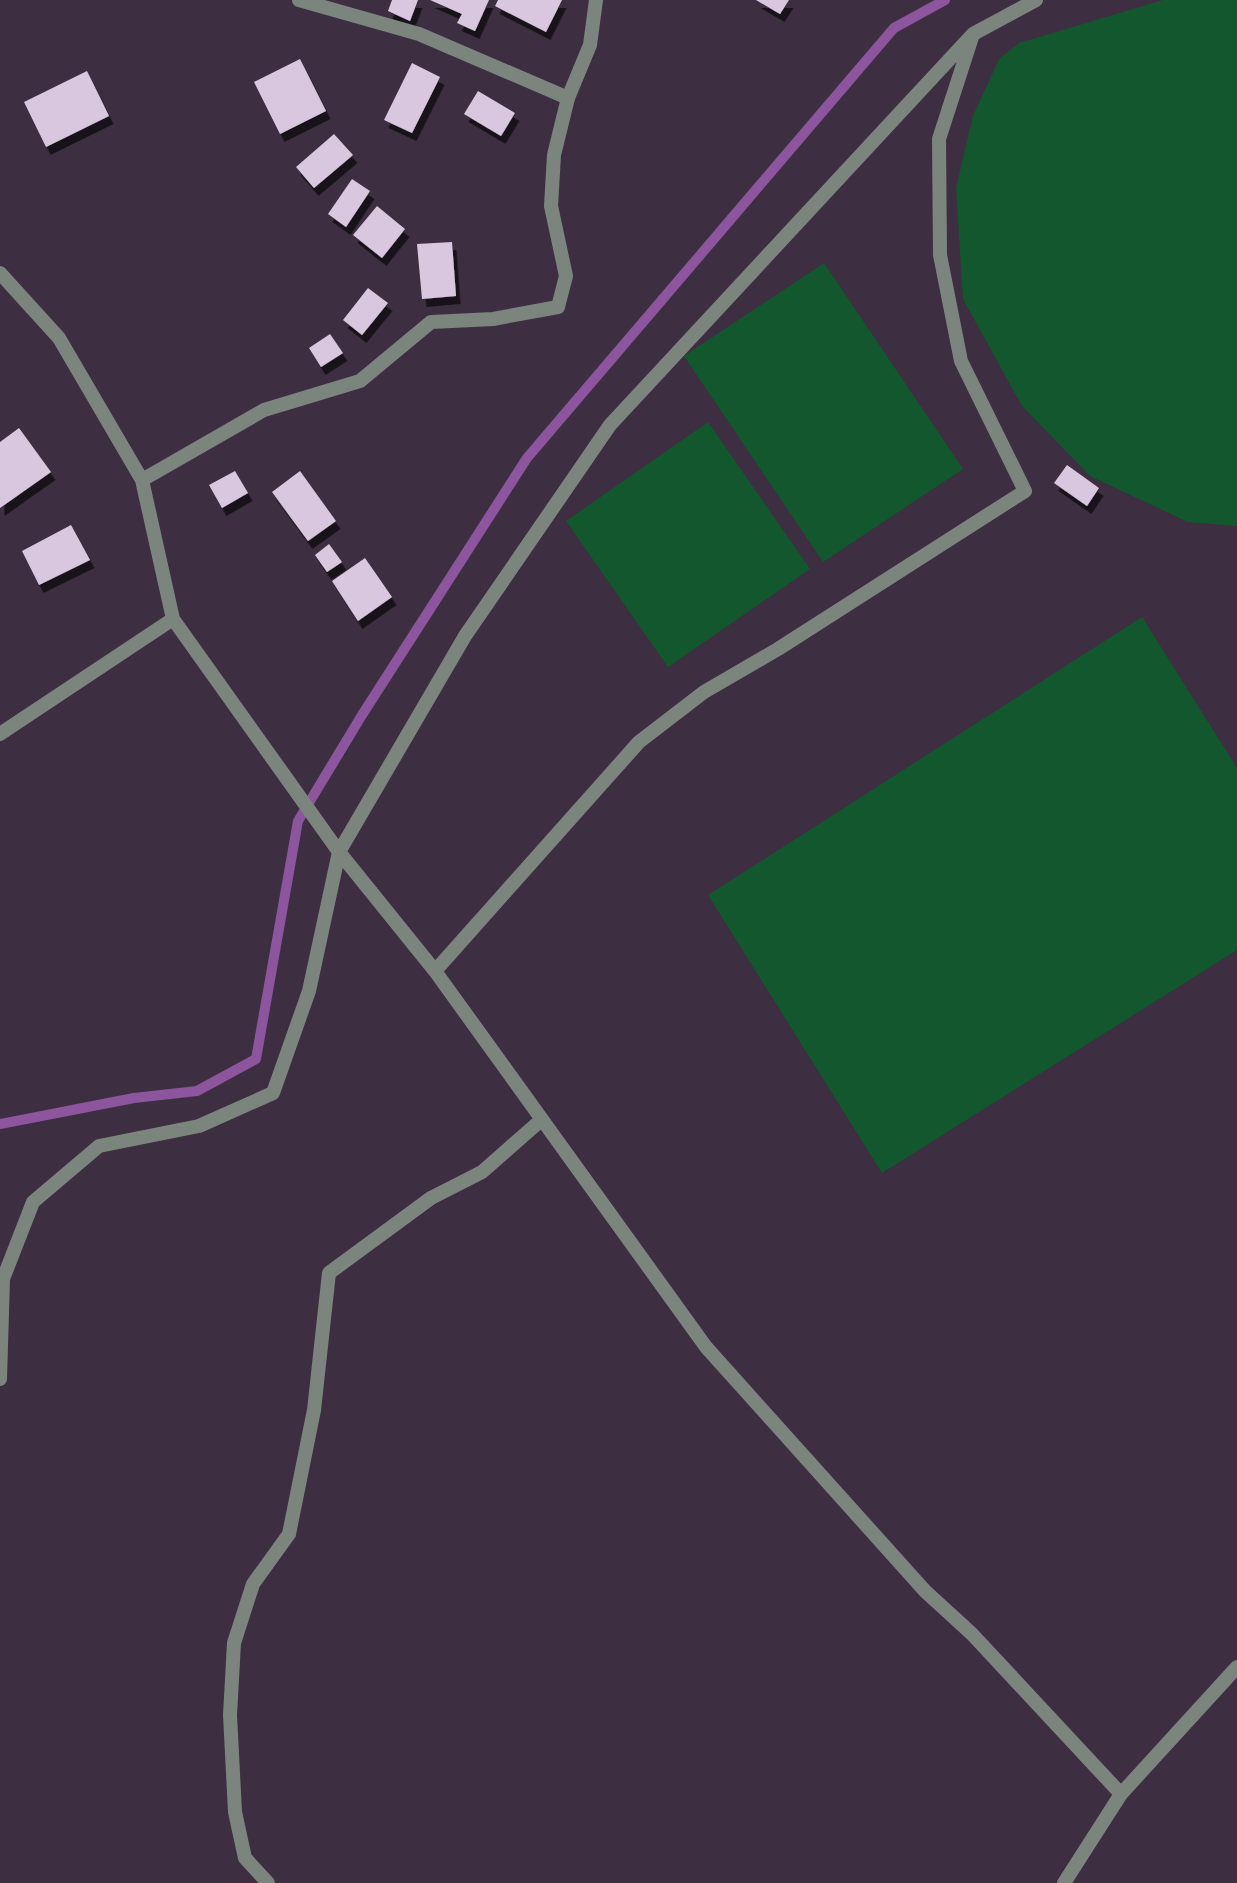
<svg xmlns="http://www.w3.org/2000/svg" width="1237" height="1883" font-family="'Varela Round',sans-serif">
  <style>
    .green { fill: #12572d }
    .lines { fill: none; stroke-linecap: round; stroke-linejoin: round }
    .stream { stroke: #8c559d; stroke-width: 10 }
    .building { fill: #d9c7df; filter: url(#shadow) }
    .lane { stroke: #7b857d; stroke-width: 14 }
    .street { stroke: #7b857d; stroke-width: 14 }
  </style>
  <defs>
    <filter id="shadow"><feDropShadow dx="4.5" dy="8" stdDeviation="0" flood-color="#0009"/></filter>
  </defs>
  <rect width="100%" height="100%" fill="#3d2f41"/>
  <path class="green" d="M1163,0H1237V526L1188,522L1090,476L1022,406L963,299L956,188L973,116L999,59L1019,43Z
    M824,263L963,469L823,562L684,356Z
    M708,422L810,569L668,667L566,521Z
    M1142,617L1237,768V950L882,1173L708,895Z"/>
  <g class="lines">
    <path class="stream" d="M0,1124L134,1098L197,1091L256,1059L298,821L362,715L527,458L894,28L945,0"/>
  </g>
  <path class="building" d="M392,0H418L410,21L388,11Z
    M430,0H489L475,31L457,23L462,14Z
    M498,0H562L546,32L495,6Z
    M756,0H789L780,14Z
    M300,59L326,111L280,134L254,82Z
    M412,63L440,77L412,133L384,120Z
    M87,71L109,116L46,147L24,102Z
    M478,91L515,113L501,136L464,114Z
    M334,134L353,155L314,188L296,167Z
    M352,179L370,191L346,227L328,214Z
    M377,206L405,229L382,258L353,235Z
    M452,242L456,296L422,299L417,244Z
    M368,288L388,303L362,335L343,320Z
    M330,334L343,353L321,367L309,348Z
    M19,428L51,472L0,508V442Z
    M1067,465L1099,488L1087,506L1054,483Z
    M235,471L248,493L222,508L209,485Z
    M300,471L336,521L308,541L272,492Z
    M71,525L90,560L39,585L22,551Z
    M329,544L342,562L327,572L315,555Z
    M365,558L392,597L358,621L332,581Z"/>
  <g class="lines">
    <path class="lane" d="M299,0L419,34L568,98"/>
    <path class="street" d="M0,273L59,338L142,480L173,619L339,852L435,971L706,1347L925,1591L972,1634L1121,1794
      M142,480L264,410L360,381L431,322L493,319L558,307L566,276L551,206L554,155L568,98L590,45L596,0
      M0,734L173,619
      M435,971L639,742L704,692L778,649L1025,491L961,361L940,255L939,139L973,34L1036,0
      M0,1379L3,1279L33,1202L99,1146L199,1126L273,1093L309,991L339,852L465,636L610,425L973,34
      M268,1883L245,1858L235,1812L230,1715L234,1643L253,1584L289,1534L314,1410L329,1273L431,1198L482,1172L540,1121
      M1064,1883L1121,1794L1237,1667"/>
  </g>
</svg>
